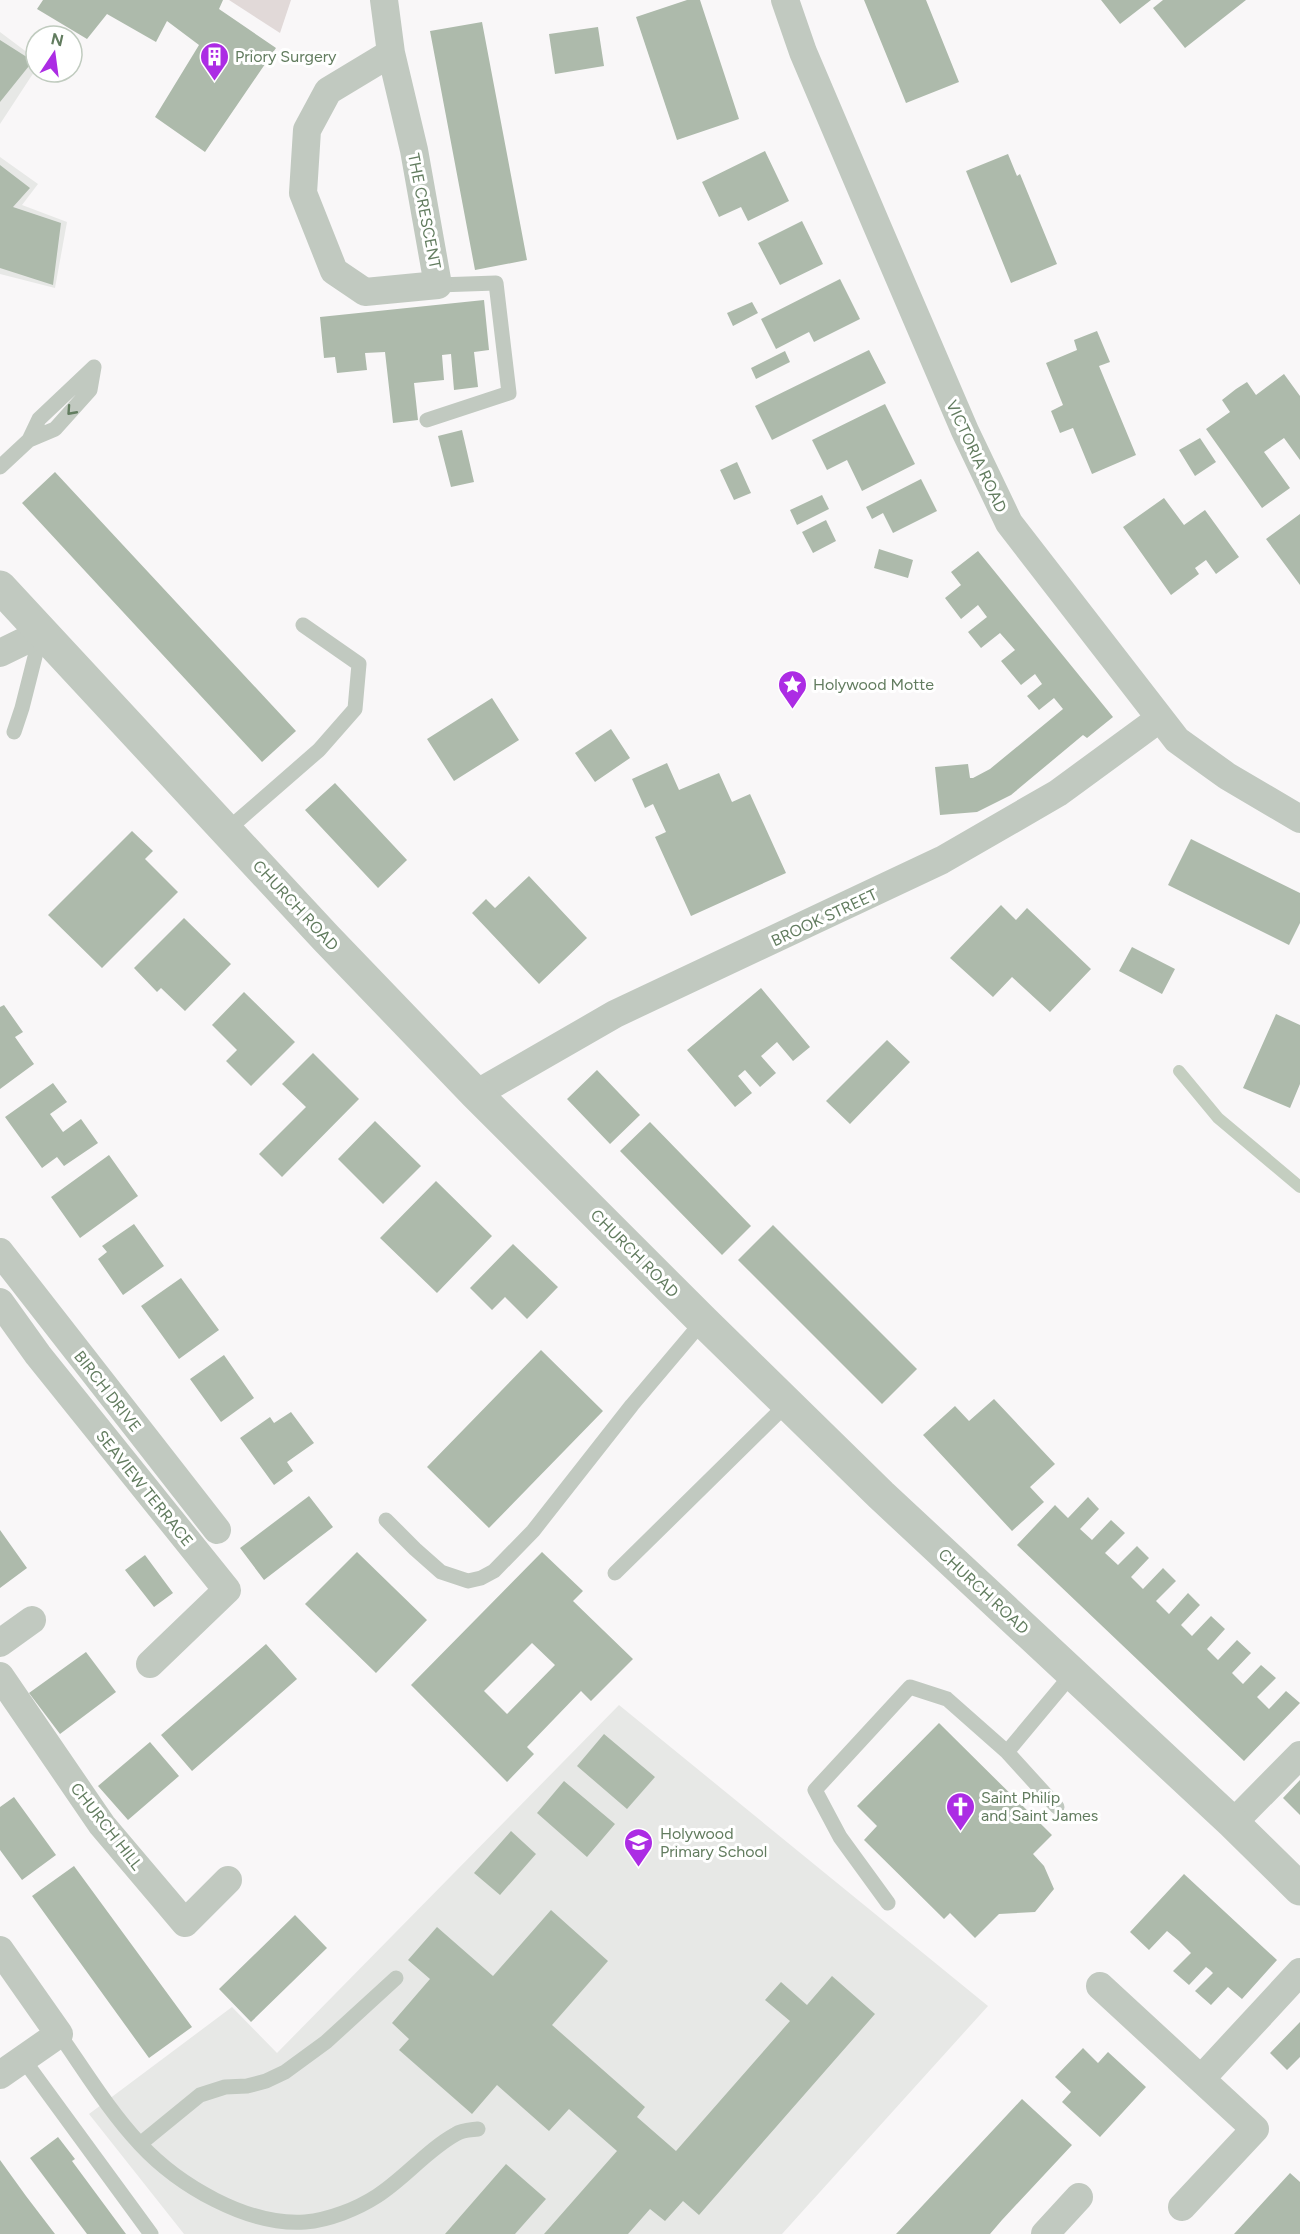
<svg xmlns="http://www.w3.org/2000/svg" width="1300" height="2234" font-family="Figtree,sans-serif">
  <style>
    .built { fill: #e7e8e6 }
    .green { fill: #e1d9d8 }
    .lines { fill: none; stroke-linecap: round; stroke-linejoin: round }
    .stream { stroke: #c4cec0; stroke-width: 12 }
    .building { fill: #adbaab; fill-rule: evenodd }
    .service { stroke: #c1c9c0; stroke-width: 15 }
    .minor { stroke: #c1c9c0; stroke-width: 28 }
    .tertiary { stroke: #c1c9c0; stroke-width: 33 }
    .oneway { stroke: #627c5f }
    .labels { text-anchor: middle; stroke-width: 6; stroke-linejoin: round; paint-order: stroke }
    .poi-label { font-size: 16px; fill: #627c5f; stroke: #fff; text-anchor: start }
    .street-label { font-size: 16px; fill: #627c5f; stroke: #fff }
  </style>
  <rect width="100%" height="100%" fill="#f9f7f8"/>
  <path class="built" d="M0,32L36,59V69L0,124Z
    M0,157L38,184L22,205L67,222L55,288L0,274Z
    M619,1705L988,2006L782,2234H184L89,2114L232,2007L277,2053Z"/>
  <path class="green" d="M229,0H291L280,33Z"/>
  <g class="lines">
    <path class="stream" d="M1179,1071L1218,1118L1300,1187"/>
  </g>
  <path class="building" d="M43,0H223L219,9L276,48L205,152L155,117L199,45L167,21L156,42L107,14L87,39L37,9Z
    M687,0H700L739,119L677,140L636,17Z
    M864,0H926L959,82L906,103Z
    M1101,0H1151L1120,24Z
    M1163,0H1246L1185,48L1153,8Z
    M482,22L527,260L475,270L430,31Z
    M598,27L604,66L555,74L549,34Z
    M0,40L33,61L0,102Z
    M765,151L789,201L748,221L741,207L719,217L702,182Z
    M1008,154L1017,176L1020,174L1057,264L1011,283L966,171Z
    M0,165L30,188L13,207L61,223L53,285L0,268Z
    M802,221L823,264L780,285L758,243Z
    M840,279L860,319L814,342L809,332L776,349L761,319Z
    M484,300L489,350L474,352L478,387L454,390L451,354L442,355L444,380L414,383L418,420L393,423L385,352L365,353L367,370L337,373L335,357L324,358L320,317Z
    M752,302L758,313L733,326L727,313Z
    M1097,331L1110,362L1099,366L1136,455L1092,474L1073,428L1060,433L1051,411L1063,405L1046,363L1077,350L1074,340Z
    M869,350L886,383L772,440L755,406Z
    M785,351L790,362L756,379L751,368Z
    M1284,374L1300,396V460L1284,438L1264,452L1290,488L1262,508L1206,429L1230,412L1222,400L1236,389L1247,382L1256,395Z
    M885,404L915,464L862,491L847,460L827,470L812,440Z
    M462,430L474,482L451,487L438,436Z
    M1200,438L1216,462L1195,476L1179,450Z
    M737,462L751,493L734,500L720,470Z
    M55,472L296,731L262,762L22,503Z
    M921,479L937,511L893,533L883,513L872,519L866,507Z
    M822,495L829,509L797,525L790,510Z
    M1164,498L1184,525L1205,510L1239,557L1216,574L1206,560L1195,568L1199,574L1171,595L1123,527Z
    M1300,514V585L1266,539Z
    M826,520L836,541L813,553L802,532Z
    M879,549L913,560L908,578L874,568Z
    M978,551L1113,717L1087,738L1083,735L1011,795L977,812L940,815L935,767L968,764L970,778H973L990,769L1063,709L1054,698L1039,710L1027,696L1042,684L1035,674L1021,685L1001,661L1015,650L1000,633L981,648L968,632L987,617L978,605L961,619L945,598L961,585L951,572Z
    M492,698L519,740L454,781L427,739Z
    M611,729L630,758L595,782L575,753Z
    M667,763L679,790L719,773L732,802L750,794L786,873L691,916L655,837L666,832L653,804L645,808L632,779Z
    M335,783L407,860L378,888L305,810Z
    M132,831L153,851L145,859L178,892L102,968L48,915Z
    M1191,839L1300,893V923L1289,945L1168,885Z
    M529,876L587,938L539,984L472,913L486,899L495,908Z
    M1001,905L1016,920L1027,908L1091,969L1050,1012L1012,977L993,997L950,958Z
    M184,918L231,964L185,1011L161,988L157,992L134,968Z
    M1132,947L1175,969L1162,994L1119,971Z
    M761,988L810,1047L793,1061L777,1042L761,1056L776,1073L760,1087L745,1070L738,1076L752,1093L735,1107L687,1050Z
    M244,992L295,1042L251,1086L226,1061L237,1050L212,1025Z
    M4,1005L23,1032L15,1037L34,1064L0,1089V1007Z
    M1276,1014L1300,1025V1084L1290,1108L1243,1088Z
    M887,1040L910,1062L850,1124L826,1101Z
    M313,1053L359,1099L282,1177L259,1154L306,1107L282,1084Z
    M597,1070L640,1115L610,1144L567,1099Z
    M53,1083L67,1102L50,1114L63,1132L81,1119L98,1143L64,1166L57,1157L42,1168L5,1117Z
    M375,1121L421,1166L383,1204L338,1159Z
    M650,1122L751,1226L722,1255L620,1151Z
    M109,1155L138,1196L80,1238L51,1197Z
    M436,1181L492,1236L437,1293L380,1238Z
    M134,1224L164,1266L123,1295L98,1259L107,1252L102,1246Z
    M773,1225L917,1369L882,1404L738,1260Z
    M513,1244L558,1287L527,1319L505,1297L492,1310L470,1288Z
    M181,1278L219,1330L179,1359L141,1306Z
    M541,1350L603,1411L489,1528L427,1467Z
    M224,1355L254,1398L221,1422L190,1379Z
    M994,1399L1055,1464L1030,1487L1044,1502L1012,1531L923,1435L955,1406L969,1421Z
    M291,1412L314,1443L287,1462L293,1471L274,1485L240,1438L270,1417L274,1423Z
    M309,1496L333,1527L264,1580L240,1548Z
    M1088,1497L1099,1509L1080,1529L1092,1540L1111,1520L1125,1533L1105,1553L1118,1565L1137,1546L1149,1558L1131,1577L1143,1589L1163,1568L1176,1581L1156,1601L1169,1614L1188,1593L1200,1605L1181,1625L1192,1636L1211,1616L1225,1629L1207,1649L1218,1660L1237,1640L1251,1653L1232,1673L1243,1684L1261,1665L1276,1678L1257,1697L1269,1709L1286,1691L1300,1703L1244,1761L1017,1545L1055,1505L1068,1518Z
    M0,1530L27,1568L0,1588Z
    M357,1552L427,1620L376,1673L305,1604Z
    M542,1552L583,1591L573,1601L633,1659L591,1701L581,1691L527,1747L534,1754L507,1782L411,1685ZM532,1643L555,1665L507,1714L484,1691Z
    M145,1555L173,1593L154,1607L125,1570Z
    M266,1644L297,1679L192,1771L161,1735Z
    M86,1652L116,1692L60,1734L29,1693Z
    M939,1723L1052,1835L1033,1854L1044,1866L1054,1889L1035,1912L999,1914L975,1938L950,1913L944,1919L864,1840L877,1826L857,1806Z
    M604,1734L655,1777L627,1809L577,1766Z
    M150,1742L179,1776L128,1820L98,1786Z
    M1300,1780V1815L1283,1798Z
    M564,1781L615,1824L587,1857L537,1813Z
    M14,1797L56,1855L22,1880L0,1850V1807Z
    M511,1831L536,1854L500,1895L474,1873Z
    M74,1866L192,2027L149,2058L32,1896Z
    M1184,1874L1277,1960L1242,1999L1228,1987L1211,2005L1195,1991L1213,1973L1210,1970L1206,1967L1189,1985L1173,1971L1191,1953L1179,1941L1167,1931L1149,1950L1130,1932Z
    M551,1910L608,1961L552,2025L645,2107L637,2117L676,2151L790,2021L765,2000L781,1982L807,2005L832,1976L875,2014L699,2215L683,2201L665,2221L650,2209L628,2234H544L617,2151L569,2109L549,2131L497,2085L472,2114L399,2050L409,2039L392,2023L430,1979L408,1960L437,1927L493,1976Z
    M295,1915L327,1948L251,2022L219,1989Z
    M1300,2022V2057L1287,2070L1270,2053Z
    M1083,2048L1098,2063L1108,2052L1146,2087L1100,2137L1062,2102L1071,2092L1055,2077Z
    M1022,2099L1072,2145L1002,2220L990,2234H896Z
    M58,2137L75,2159L72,2161L126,2234H87L30,2158Z
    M0,2160L26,2196L55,2234H0Z
    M506,2164L546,2199L515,2234H445Z
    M1290,2173L1300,2182V2234H1234Z"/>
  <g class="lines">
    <path class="service" d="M427,420L509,393L496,283L438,285
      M29,440L39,419L94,367
      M0,467L29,440L55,429L90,390L94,367
      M14,732L22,708L41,633
      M226,831L319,750L355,709L359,664L303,625
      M386,1520L415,1549L441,1572L468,1581L481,1578L494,1571L533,1531L632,1405L703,1321
      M615,1573L788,1403
      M1007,1752L1073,1673
      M888,1903L840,1837L815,1790L910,1687L947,1699L1007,1752L1057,1807
      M59,2034C85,2071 109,2111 140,2144C178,2185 247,2226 305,2222C329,2220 357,2209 377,2196C405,2178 427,2150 456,2134C462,2130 471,2130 478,2129
      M23,2059L151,2234
      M140,2144L200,2095L225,2087L247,2086L266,2081L285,2072L326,2042L396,1978"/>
    <path class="minor" d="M384,0L391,53L414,150L438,285L365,292L334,271L303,193L307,130L328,91L391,53
      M785,0L803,52L877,226L965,431L1009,523L1177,740L1227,776L1300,819
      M0,653L41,633
      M476,1094L615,1014L942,860L1058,793L1159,719
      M0,1252L217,1530
      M0,1302L38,1355L227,1590L150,1664
      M0,1643L32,1620
      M0,1676L102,1825L185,1923L228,1880
      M1233,1823L1300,1755
      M0,1950L59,2034L0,2075
      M1100,1986L1255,2129L1182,2207
      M1201,2079L1300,1972
      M1045,2234L1079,2197"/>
    <path class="tertiary" d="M0,587L326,938L476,1094L703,1321L881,1495L1233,1823L1300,1889"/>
  </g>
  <defs><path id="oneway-chevron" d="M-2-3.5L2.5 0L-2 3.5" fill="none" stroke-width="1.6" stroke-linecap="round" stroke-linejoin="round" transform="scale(1.5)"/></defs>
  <use class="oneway" href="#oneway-chevron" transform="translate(71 411) rotate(132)"/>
  <defs>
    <symbol id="building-pin" viewBox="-11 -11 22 30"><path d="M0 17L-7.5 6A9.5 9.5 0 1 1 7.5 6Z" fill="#ac2ce4" stroke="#fff"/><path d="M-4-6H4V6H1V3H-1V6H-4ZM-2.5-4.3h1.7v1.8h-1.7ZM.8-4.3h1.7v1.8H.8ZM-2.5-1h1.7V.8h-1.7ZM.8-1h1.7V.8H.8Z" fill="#fff"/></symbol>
    <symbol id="sight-pin" viewBox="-11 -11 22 30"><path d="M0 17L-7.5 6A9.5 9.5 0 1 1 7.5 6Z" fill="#ac2ce4" stroke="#fff"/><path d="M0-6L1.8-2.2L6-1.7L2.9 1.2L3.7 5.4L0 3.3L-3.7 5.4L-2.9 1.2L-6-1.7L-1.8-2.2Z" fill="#fff"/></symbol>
    <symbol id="church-pin" viewBox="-11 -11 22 30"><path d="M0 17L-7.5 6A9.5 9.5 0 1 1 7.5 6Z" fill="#ac2ce4" stroke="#fff"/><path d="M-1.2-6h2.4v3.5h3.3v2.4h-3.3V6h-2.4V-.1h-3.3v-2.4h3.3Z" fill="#fff"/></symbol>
    <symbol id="school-pin" viewBox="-11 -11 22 30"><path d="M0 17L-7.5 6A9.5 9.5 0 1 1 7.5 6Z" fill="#ac2ce4" stroke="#fff"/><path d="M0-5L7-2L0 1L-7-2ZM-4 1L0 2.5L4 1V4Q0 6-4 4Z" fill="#fff"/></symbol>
  </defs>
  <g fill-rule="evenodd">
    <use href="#building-pin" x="198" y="40" width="33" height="45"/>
    <use href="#sight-pin" x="776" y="668" width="33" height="45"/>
    <use href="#church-pin" x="944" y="1790" width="33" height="45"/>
    <use href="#school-pin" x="622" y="1826" width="33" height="45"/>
  </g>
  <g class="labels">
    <g class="poi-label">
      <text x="235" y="62">Priory Surgery</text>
      <text x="813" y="690">Holywood Motte</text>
      <text x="981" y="1803">Saint Philip<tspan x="981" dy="18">and Saint James</tspan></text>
      <text x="660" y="1839">Holywood<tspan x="660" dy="18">Primary School</tspan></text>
    </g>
    <g class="street-label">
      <text transform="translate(425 211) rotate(79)" y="6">THE CRESCENT</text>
      <text transform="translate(977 456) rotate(65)" y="6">VICTORIA ROAD</text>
      <text transform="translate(296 905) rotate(47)" y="6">CHURCH ROAD</text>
      <text transform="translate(824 917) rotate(-25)" y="6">BROOK STREET</text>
      <text transform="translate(635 1253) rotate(45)" y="6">CHURCH ROAD</text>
      <text transform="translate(108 1391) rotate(52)" y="6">BIRCH DRIVE</text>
      <text transform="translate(145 1488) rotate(51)" y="6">SEAVIEW TERRACE</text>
      <text transform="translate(984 1591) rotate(43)" y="6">CHURCH ROAD</text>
      <text transform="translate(107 1826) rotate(52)" y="6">CHURCH HILL</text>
    </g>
  </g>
  <g transform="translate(54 54) rotate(13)"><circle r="28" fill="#ffffff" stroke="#c0cbbf" stroke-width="1.5"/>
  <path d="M0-4.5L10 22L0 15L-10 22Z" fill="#ac2ce4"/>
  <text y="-9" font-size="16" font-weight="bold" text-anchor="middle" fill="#627c5f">N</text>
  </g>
</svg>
